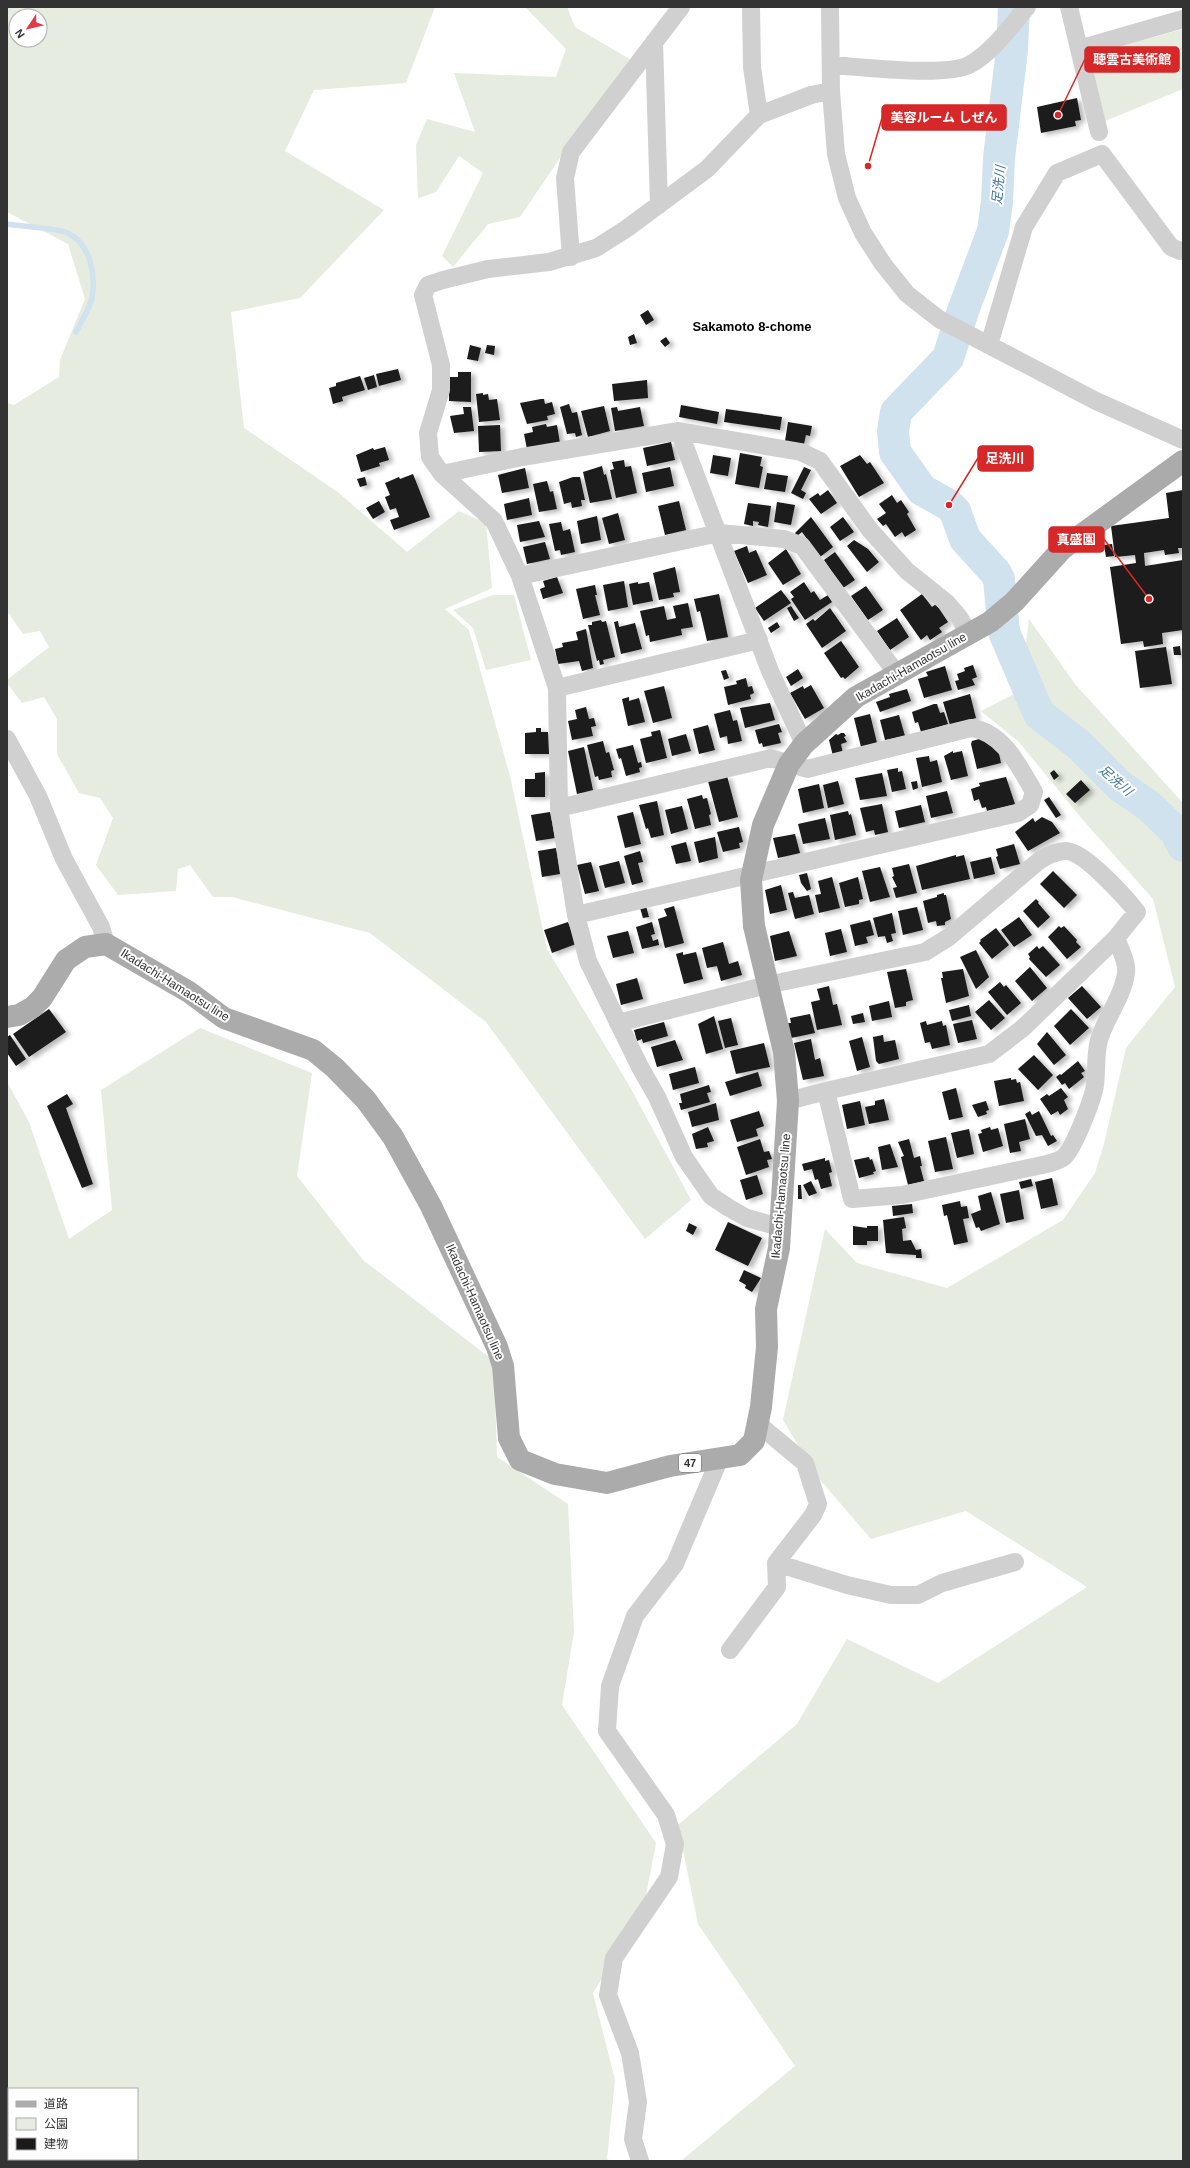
<svg xmlns="http://www.w3.org/2000/svg" width="1190" height="2168" font-family="Arial,'Noto Sans JP',sans-serif">
  <style>
    .green { fill: #e6ecdf; fill-rule: evenodd }
    .lines { fill: none; stroke-linecap: round; stroke-linejoin: round }
    .stream { stroke: #cfe2ee; stroke-width: 5.5 }
    .river { stroke: #cfe2ee; stroke-width: 32 }
    .building { fill: #1a1a1a; filter: url(#shadow) }
    .minor { stroke: #d0d0d0; stroke-width: 18 }
    .major { stroke: #ababab; stroke-width: 22 }
    .labels { text-anchor: middle; stroke-width: 4; stroke-linejoin: round; paint-order: stroke }
    .shield { fill: #fff; stroke: #707070; stroke-width: 1 }
    .shield-label { font-size: 11px; font-weight: bold; fill: #333 }
    .street-label { font-size: 12px; fill: #333; stroke: #fff }
    .water-label { font-size: 13px; font-style: italic; fill: #3f7597; stroke: #fff }
    .neighbourhood-label { font-size: 13px; font-weight: bold; fill: #000; stroke: #fff }
    .leader { fill: none; stroke: #d62828; stroke-width: 1.5 }
    .callout-dot { fill: #d62828; stroke: #fff; stroke-width: 1.5 }
    .callout { fill: #d62828; stroke: #d62828; stroke-width: 1.5 }
    .callout-label { font-size: 13px; text-anchor: middle; font-weight: bold; fill: #fff }
  </style>
  <defs>
    <filter id="shadow"><feDropShadow dx="4.5" dy="2.5" stdDeviation="2" flood-color="#0004"/></filter>
  </defs>
  <rect width="100%" height="100%" fill="#fff"/>
  <path class="green" d="M7,7H435L406,83L314,90L285,151L384,210L300,298L231,312L244,428L339,493L407,552L459,511L486,523L492,588L445,609L469,630L510,776L547,949L630,1087L691,1200L645,1239L486,1022L370,933L232,897H213L190,865L178,869L176,891L118,895L96,865L113,818L100,798L79,793L57,754V719L44,697L22,703L7,683V680L49,647L40,631L23,634L7,611V403L14,405L59,377L60,360L85,299L68,244L7,212ZM16,16H40V40H16Z
    M525,7H567L575,27L633,61L637,79L622,100L591,112L520,217L488,224L453,267L442,256L483,173L459,156L436,192L418,198L416,145L427,119L475,132L454,73L556,77L566,49Z
    M1183,29V89L1105,121L1090,55Z
    M493,595H514L531,660L486,670L473,628L453,610Z
    M1029,619L1075,684L1183,803V2161H681L795,2066L698,1924L678,1825L797,1724L847,1639L938,1683L1087,1587L966,1511L871,1539L816,1475L783,1420L825,1229L857,1263L947,1288L1063,1220L1095,1173L1104,1144L1126,1048L1175,987L1153,899L1083,820L1019,742L981,711L1020,691Z
    M200,1028L312,1073L297,1176L363,1260L494,1361L497,1457L568,1504L574,1632L562,1705L656,1843L642,1916L593,1993L615,2080L607,2159L612,2161H7V1082L29,1122L69,1239L112,1210L101,1090ZM9,2089H137V2159H9Z"/>
  <g class="lines">
    <path class="stream" d="M7,224C18,226 60,229 68,233C91,245 96,275 92,298C89,310 81,322 76,332"/>
    <path class="river" d="M1014,7L1012,50L999,158L997,202L993,231L964,308L948,358L896,412L893,431L895,452L922,490L949,505L955,511L965,539L995,572L999,579L1004,632L1039,714L1078,744L1120,786L1149,806L1175,831L1183,846"/>
  </g>
  <path class="building" d="M1077,98L1081,120L1075,121L1076,126L1041,133L1037,107Z
    M648,310L654,320L646,325L640,315Z
    M634,334L637,343L630,345L628,337Z
    M666,337L670,343L665,347L660,341Z
    M470,345L481,348L478,361L467,359Z
    M487,345L495,346L494,355L485,353Z
    M398,369L401,380L379,386L376,374Z
    M458,372H471V402L449,401V377H458Z
    M374,375L377,387L368,390L364,378Z
    M360,376L365,390L342,397L343,401L333,404L329,388L336,386V383Z
    M647,380L648,398L614,401L612,384Z
    M483,393V395L488,394L489,400L497,399L500,420L479,422L476,394Z
    M541,399H544L545,404L552,402L555,414L547,416L548,420L527,424L520,403Z
    M569,404L572,413L577,412L582,435L576,437L575,433L567,434L560,407Z
    M681,405L719,412L717,424L679,417Z
    M604,406L610,431L588,437L581,411Z
    M463,407H471L474,431L454,433L450,416L464,414Z
    M617,407L618,411L640,407L644,426L615,431L611,408Z
    M726,409L782,417L780,430L724,422Z
    M788,422L812,426L810,436L806,435L804,444L785,441Z
    M546,424L547,427L557,425L560,443L527,449L524,434L533,432L532,427Z
    M500,425L501,451L479,452L478,426Z
    M671,442L675,460L647,466L643,448Z
    M385,447L389,460L379,463L380,466L361,472L356,455L373,448L374,450Z
    M740,453L762,457L760,466L763,467L759,488L735,484Z
    M713,455L731,458L728,476L710,473Z
    M860,455L867,464L870,462L884,483L859,497L840,466Z
    M624,460L625,467L631,466L637,493L616,498L610,470L614,469L612,462Z
    M602,466L604,475L606,474L612,499L590,503L583,472Z
    M670,467L674,486L646,492L642,473Z
    M804,467L811,470L801,490L806,493L803,499L791,493Z
    M525,468L529,488L502,493L498,475Z
    M767,473L788,476L785,492L764,489Z
    M413,474L430,517L394,530L390,520L399,517L396,508L390,510L385,497L390,495L385,483L399,477L400,479Z
    M365,477L367,485L360,487L357,479Z
    M573,477H580L585,500H581L582,506L572,508L571,502L564,504L559,482Z
    M547,481L550,492L553,491L557,509L539,512L533,484Z
    M828,490L837,503L821,514L809,499L818,493L820,496Z
    M1183,490V548H1178L1179,553L1165,555L1164,550L1144,553L1145,566L1183,560V630L1162,633L1163,644L1144,647L1143,641L1121,644L1110,567L1136,563L1135,555L1115,557L1111,526L1169,518L1166,493Z
    M892,495L897,503L901,500L909,512L907,514L916,530L905,537L902,532L895,537L886,524L883,526L877,519L886,513L879,504Z
    M529,498L532,515L507,520L504,504Z
    M379,501L385,512L373,519L366,508Z
    M679,501L686,530L665,535L658,506Z
    M777,502L795,505L791,525L774,522Z
    M748,503L771,506L768,527L758,525L759,522L753,521V526L744,524Z
    M618,513L625,540L609,544L602,518Z
    M597,516L601,540L581,544L577,521Z
    M811,517L833,547L820,557L802,532L797,536L795,533Z
    M843,517L854,532L840,541L830,527Z
    M539,521L545,537L520,542L517,525Z
    M561,522L563,531L570,529L575,552L561,555L560,550L555,551L549,524Z
    M854,540L868,549L879,562L867,572L847,546Z
    M545,542L550,559L527,564L523,547Z
    M1112,544L1114,556L1106,557L1104,545Z
    M747,546L749,553L756,550L767,575L748,583L734,551Z
    M786,549L801,574L783,585L768,563Z
    M835,552L855,580L843,588L824,560Z
    M675,567L680,592L673,593L674,597L659,600L653,573Z
    M557,577L563,593L543,599L540,589L545,587L543,581Z
    M624,581L628,607L608,611L603,585Z
    M638,582V584L649,582L653,601L633,605L629,584Z
    M804,582L811,593L814,591L820,600L828,595L832,602L805,620L791,599L794,597L790,592Z
    M595,585L597,595H595L600,615L583,619L576,589Z
    M866,586L883,610L868,620L851,596Z
    M781,590L791,603L764,621L755,608Z
    M719,594L728,637L707,641L700,611L697,612L694,599Z
    M922,594L932,607L936,604L948,622L939,628L942,632L930,640L927,635L921,640L900,610Z
    M688,603L693,627L681,629L682,635L650,642L649,635L646,636L640,611L664,606L667,620L676,618L673,606Z
    M791,606L799,618L794,621L787,608Z
    M830,608L846,631L822,648L806,624L813,619L815,621Z
    M897,618L909,637L890,650L877,631Z
    M601,620L602,622L606,621L615,657L603,660L604,664L600,665L599,660L597,661L588,625H592V622Z
    M618,621L619,627L635,623L642,649L621,654L614,622Z
    M777,622L780,627L771,633L768,628Z
    M586,629L593,668L582,671L579,661L558,664L555,649L563,647L562,643L578,640L576,632Z
    M841,641L859,667L845,679L843,677L841,678L824,653Z
    M1180,646L1181,655H1174L1173,647Z
    M1166,647L1172,684L1140,688L1135,651Z
    M973,665L977,677L972,679L975,685L958,690L955,681L959,680L957,674L965,671L964,668Z
    M945,666L952,690L924,698L918,679L928,676L926,672Z
    M798,669L803,678L791,686L786,677Z
    M726,670L729,678L724,680L721,671Z
    M746,678L748,687L752,686L754,693L750,695L751,699L728,705L724,687L737,684L736,681Z
    M811,685L824,708L805,719L790,693L803,686L804,689Z
    M664,686L672,718L653,723L644,691Z
    M907,689L911,701L880,712L876,702L890,697L889,694Z
    M970,694L976,718L950,725L943,702Z
    M629,697V701L639,698L645,722L628,726L622,699Z
    M770,703L775,720L745,728L740,708Z
    M934,704H937L940,713L944,712L948,724L921,732L918,722L915,723L912,712Z
    M586,707L589,719L594,718L596,726L591,727L593,736L572,740L568,721L577,719L575,710Z
    M730,710L733,721L737,720L742,741L728,744L727,736L720,738L714,714Z
    M870,714L877,743L861,747L854,718Z
    M899,715L905,736L885,740L880,720Z
    M779,724L782,732L778,733L781,743L763,747L762,743L759,744L755,730Z
    M708,725L715,750L699,754L693,729Z
    M536,728H541V732H548L549,754H525V733L536,732Z
    M660,730L667,758L646,763L640,739L652,736L651,732Z
    M841,733H844L846,736L844,737L847,742L841,744L843,754L833,756L829,740L836,734L838,735Z
    M686,734L691,751L672,756L668,739Z
    M983,738L996,740L1001,763L977,769L971,744L972,741Z
    M603,741L606,753L609,752L614,770L611,771L612,777L599,780L598,776L595,777L587,745Z
    M633,745L638,763L641,762L642,767L639,768L640,772L626,776L621,758L619,759L616,749Z
    M584,747L593,790L577,794L568,751Z
    M953,751V753L962,751L968,776L951,780L944,756Z
    M929,756L930,762L937,760L942,782L922,787L916,758Z
    M898,768V772L902,771L906,789L892,792L887,770Z
    M1054,770L1059,776L1054,780L1050,773Z
    M545,772V797H525V779H535V773Z
    M882,773L887,796L860,800L855,778Z
    M727,776L738,817L719,822L708,781Z
    M1006,777L1015,804L987,811L986,807L982,808L979,799L974,801L971,789L980,786L979,783Z
    M1081,780L1090,790L1075,803L1066,794Z
    M838,781L844,804L828,808L823,785Z
    M917,781L918,788L913,790L911,782Z
    M819,784L824,808L803,813L798,789Z
    M947,791L953,813L931,818L926,796Z
    M702,795L703,799L707,798L711,814L709,815L711,825L695,829L687,799Z
    M1049,797L1061,815L1056,818L1044,800Z
    M657,801L664,835L651,838L648,828L646,829L639,805Z
    M882,804L888,832L875,835L874,830L866,832L860,808Z
    M921,805L925,822L899,828L895,811Z
    M682,806L688,829L671,834L665,810Z
    M848,811L849,815L851,814L856,835L835,840L830,815Z
    M550,812L555,838L536,841L531,815Z
    M633,812L641,844L625,848L617,816Z
    M1042,817L1052,822L1060,833L1028,851L1015,832L1033,818L1035,822Z
    M825,818L830,839L803,844L798,824Z
    M739,827L743,842L739,843L740,848L723,852L717,832Z
    M795,834L800,853L778,858L773,838Z
    M715,837L718,858L699,863L694,842Z
    M686,842L691,861L676,864L671,846Z
    M1014,844L1020,864L1000,869L996,857L998,856L996,849Z
    M556,848L560,874L542,877L538,851Z
    M640,851L643,862L638,863L643,882L632,885L624,856Z
    M956,855V857L964,855L970,879L922,890L916,866Z
    M991,857L995,874L974,879L970,862Z
    M619,861L625,883L605,888L599,866Z
    M591,862L599,891L585,894L577,865Z
    M909,864L917,893L896,898L893,888L897,887L892,877L894,876L892,868Z
    M880,867L890,897L870,902L862,871Z
    M1053,871L1077,895L1064,908L1040,884Z
    M807,873L811,889L807,891L801,883L799,875Z
    M832,877L840,908L819,913L815,895L821,894L818,881Z
    M858,877L863,899L859,900V904L845,907L839,883Z
    M781,885L787,910L770,914L765,890Z
    M793,892L795,898L809,895L814,914L795,919L788,893Z
    M944,893V895H946L951,919L945,922V925L937,926L936,921L928,923L923,901L937,897V895Z
    M1036,899L1039,902L1038,903L1050,917L1038,928L1023,911Z
    M646,906L649,917L643,918L640,908Z
    M674,906L684,943L665,948L658,919L667,916L664,909Z
    M917,907L923,930L903,935L898,911Z
    M892,913L896,933L891,934L893,941L887,943L885,936L878,937L873,918Z
    M1019,917L1032,935L1014,947L1001,930Z
    M870,920L874,935L866,937L868,943L855,946L850,925Z
    M568,922L576,944L552,953L544,930Z
    M652,922L655,934L651,935L653,941L658,939L659,945L642,949L636,927Z
    M1059,926L1061,928L1064,926L1077,940L1076,942L1081,947L1067,959L1048,937Z
    M996,928L1009,945L992,959L979,943L981,941L980,940Z
    M841,929L847,952L830,956L825,933Z
    M628,931L634,953L613,958L607,936Z
    M789,931L797,956L775,961L770,936Z
    M723,942L729,964L738,961L742,975L721,981L717,966L707,968L702,948Z
    M1037,946L1039,949L1043,946L1060,965L1046,977L1029,959L1030,957L1028,954Z
    M976,950L989,977L976,989L960,957Z
    M683,952V955L696,952L703,979L684,984L676,954Z
    M1030,967L1047,988L1032,1001L1015,981Z
    M906,969L913,1000L906,1002V1006L895,1008L887,972Z
    M963,969L969,996L946,1003L941,978H943L942,972Z
    M637,978L643,999L621,1005L616,984Z
    M1000,982L1004,987L1006,985L1021,1003L1007,1015L988,992Z
    M829,986L833,1005L837,1004L842,1025L817,1030L811,1002L820,1000L817,989Z
    M1082,986L1101,1007L1087,1019L1068,998Z
    M989,1000L1005,1018L991,1030L975,1012Z
    M889,1001L892,1017L872,1021L869,1006Z
    M969,1005L971,1016L952,1021L949,1010Z
    M49,1009L66,1032L29,1057L13,1034Z
    M1071,1009L1089,1028L1070,1045L1054,1026Z
    M863,1013L865,1022L853,1024L851,1016Z
    M810,1014L815,1033L791,1038L788,1023H791L790,1018Z
    M714,1016L723,1049L706,1054L698,1024Z
    M731,1018L738,1045L725,1048L718,1021Z
    M972,1020L977,1039L958,1043L953,1024Z
    M926,1021L927,1025L942,1021L943,1026L946,1025L950,1045L932,1049L930,1042L925,1043L920,1023Z
    M664,1022L668,1036L643,1043L642,1039L637,1041L634,1030Z
    M1047,1032L1066,1055L1054,1065L1037,1044Z
    M10,1035L26,1059L16,1066L7,1053V1037Z
    M883,1035L884,1042L895,1040L899,1059L879,1064L876,1061L873,1037Z
    M862,1037L870,1067L857,1071L849,1041Z
    M811,1039L815,1060L820,1058L824,1076L803,1080L794,1043Z
    M675,1040L683,1060L657,1067L651,1047Z
    M764,1043L770,1067L736,1074L730,1051Z
    M1034,1055L1053,1075L1038,1090L1018,1069Z
    M1078,1061L1085,1071L1081,1073L1084,1077L1069,1089L1065,1083L1062,1085L1056,1077L1060,1074L1061,1075Z
    M695,1067L699,1083L673,1090L669,1074Z
    M758,1072L762,1086L730,1096L725,1082Z
    M1011,1078V1080L1016,1079L1017,1083L1020,1082L1024,1101L999,1106L994,1081Z
    M709,1085L711,1092L707,1093L710,1102L681,1110L679,1103H682L680,1094Z
    M956,1088L963,1117L949,1120L942,1092Z
    M1061,1088L1068,1097L1064,1100L1068,1109L1060,1115L1058,1111L1051,1115L1040,1099L1047,1094L1049,1096Z
    M67,1094L73,1104L66,1108L93,1184L82,1188L47,1106Z
    M884,1099L889,1120L869,1124L865,1107L875,1105V1101Z
    M860,1101L865,1125L847,1129L842,1105Z
    M986,1101L989,1110L986,1111L987,1114L978,1117L972,1105Z
    M716,1103L719,1120L692,1127L688,1112Z
    M759,1111L764,1126L756,1129L758,1136L737,1142L730,1120Z
    M1030,1111L1032,1115L1039,1111L1051,1136L1053,1135L1057,1141L1048,1146L1042,1135L1036,1136L1025,1114Z
    M1025,1119L1030,1139L1019,1142L1021,1151L1010,1153L1004,1124Z
    M708,1127L714,1141L707,1143L708,1147L696,1149L692,1134Z
    M990,1127L991,1130L998,1128L1003,1146L983,1152L978,1134L982,1133L981,1130Z
    M969,1129L974,1154L957,1158L951,1133Z
    M946,1137L953,1169L935,1172L928,1141Z
    M760,1139L764,1152L769,1151L772,1159L767,1160L769,1167L746,1175L737,1147Z
    M909,1139L914,1158L920,1156L922,1166H920L924,1181L908,1185L901,1157L904,1156L898,1142Z
    M890,1144L898,1167L882,1170L878,1147Z
    M869,1157L870,1160L872,1159L876,1171L873,1172L874,1174L859,1178L854,1160Z
    M825,1158V1161L829,1160L832,1172L829,1173L832,1186L821,1189L818,1179L815,1180L812,1169L804,1171L802,1164Z
    M757,1175L763,1194L746,1200L740,1180Z
    M1052,1178L1058,1205L1041,1209L1035,1182Z
    M1031,1179L1033,1186L1021,1189L1019,1182Z
    M811,1181L817,1193L809,1196L803,1185Z
    M798,1185H801L802,1199H798Z
    M1019,1190L1024,1219L1006,1223L1000,1194Z
    M991,1192L1000,1224L981,1231L979,1227L976,1228L971,1214L981,1210L978,1196Z
    M960,1201L961,1207L967,1206L969,1218L963,1219L968,1242L954,1245L947,1215L944,1216L942,1205Z
    M912,1204L913,1213L893,1216L892,1206Z
    M904,1217L906,1228L902,1229L903,1241L911,1240L916,1250L921,1249L922,1258H916V1255L886,1253L883,1220Z
    M728,1222L762,1238L748,1266L715,1250Z
    M689,1223L697,1227L693,1235L686,1231Z
    M853,1226L867,1228V1226H878V1241H867V1245H853Z
    M744,1270L761,1278L752,1292L745,1288L746,1285L739,1281Z"/>
  <g class="lines">
    <path class="minor" d="M751,7L752,67L759,115
      M830,7L831,91L836,154L847,198L863,233L883,264L907,294L939,319L1096,401L1183,440
      M1069,7L1099,132
      M654,42L659,205
      M1079,49L1183,19
      M831,65C862,67 945,77 969,65C992,53 1010,27 1027,7
      M571,257L565,178L571,152L681,7
      M989,345L1024,227L1057,173L1102,154L1171,247L1180,251L1183,250
      M679,431L770,671L804,744
      M442,474L522,457L679,431L801,452L820,461L870,530L907,571L947,603L959,617L969,634
      M520,576L719,533L784,539L802,546L897,674
      M557,688L759,640
      M7,739L38,796L64,859L101,927L106,944
      M559,808L771,758L807,769L971,728C1003,732 1019,766 1034,792L1030,805L1018,813L576,915
      M618,1023L767,985L925,952L949,937L1040,860C1048,855 1056,851 1066,851C1084,851 1125,897 1137,912L1116,938C1119,947 1128,963 1126,973C1123,996 1106,1017 1099,1040C1095,1055 1097,1070 1095,1085C1093,1099 1074,1148 1064,1157C1059,1161 1053,1162 1047,1164L902,1195L852,1199L826,1091L788,1101
      M826,1091L989,1054L1023,1028L1116,938
      M780,1227L747,1218L729,1208L711,1196L684,1157L657,1097L640,1067L588,961L576,915L559,808L557,688L520,576L494,521L442,474L430,457L428,433L441,390V365L423,295L428,285L443,280L488,269L549,262L596,248L626,229L707,169L759,115L811,95L831,91
      M776,1563L847,1585L891,1595H918L942,1583L1015,1562
      M730,1650L777,1587L776,1563L813,1515L818,1504L805,1463L758,1424
      M640,2161L633,2139L638,2102L630,2053L608,1995L614,1958L669,1877L675,1844L666,1815L607,1731L610,1686L635,1616L675,1564L719,1460"/>
    <path class="major" d="M7,1017L19,1015L33,1007L42,998L66,960L85,947L106,944L189,992L224,1018L313,1050L335,1068L366,1100L393,1137L431,1206L497,1347L503,1366L509,1438L520,1460L555,1474L607,1483L670,1466L740,1455L754,1441L761,1407L767,1347L766,1309L779,1248L788,1101L784,1052L754,926L751,880L763,825L789,764L804,744L856,697L990,622L1014,602L1062,549L1183,461"/>
  </g>
  <g class="labels">
    <rect class="shield" x="679" y="1454" width="22" height="18" rx="3"/>
    <g class="shield-label">
      <text x="690" y="1467">47</text>
    </g>
    <g class="street-label">
      <text transform="translate(911 667) rotate(-30)" y="4">Ikadachi-Hamaotsu line</text>
      <text transform="translate(175 985) rotate(32)" y="4">Ikadachi-Hamaotsu line</text>
      <text transform="translate(781 1196) rotate(-85)" y="4">Ikadachi-Hamaotsu line</text>
      <text transform="translate(475 1302) rotate(66)" y="4">Ikadachi-Hamaotsu line</text>
    </g>
    <g class="water-label">
      <text transform="translate(998 185) rotate(-84)" y="5">足洗川</text>
      <text transform="translate(1116 780) rotate(41)" y="5">足洗川</text>
    </g>
    <g class="neighbourhood-label">
      <text x="752" y="331">Sakamoto 8-chome</text>
    </g>
  </g>
  <path class="leader" d="M1058 115L1085 59M868 166L882 118M949 505L978 458M1149 599L1104 539"/>
  <g class="callout-dot">
    <circle cx="1058" cy="115" r="4"/>
    <circle cx="868" cy="166" r="4"/>
    <circle cx="949" cy="505" r="4"/>
    <circle cx="1149" cy="599" r="4"/>
  </g>
  <g class="callout">
    <rect x="1085" y="47" width="94" height="25" rx="4"/>
    <rect x="882" y="105" width="124" height="25" rx="4"/>
    <rect x="978" y="446" width="55" height="25" rx="4"/>
    <rect x="1049" y="527" width="55" height="25" rx="4"/>
  </g>
  <g class="callout-label">
    <text x="1132" y="64">聴雲古美術館</text>
    <text x="944" y="122">美容ルーム しぜん</text>
    <text x="1005" y="463">足洗川</text>
    <text x="1076" y="544">真盛園</text>
  </g>
  <rect width="1190" height="2168" fill="none" stroke="#333333" stroke-width="16"/>
  <rect x="8" y="2088" width="130" height="72" fill="#ffffff" stroke="#adadad"/>
  <rect x="16" y="2101" width="20" height="6" fill="#ababab" stroke="#adadad"/>
  <text x="44" y="2108" font-size="12" fill="#333333">道路</text>
  <rect x="16" y="2118" width="20" height="12" fill="#e6ecdf" stroke="#adadad"/>
  <text x="44" y="2128" font-size="12" fill="#333333">公園</text>
  <rect x="16" y="2138" width="20" height="12" fill="#1a1a1a" stroke="#adadad"/>
  <text x="44" y="2148" font-size="12" fill="#333333">建物</text>
  <g transform="translate(28 28) rotate(235)"><circle r="19" fill="#ffffff" stroke="#adadad"/>
  <path d="M0-3L7 15L0 10L-7 15Z" fill="#e63946"/>
  <text y="-6" font-size="11" font-weight="bold" text-anchor="middle" fill="#333333">N</text>
  </g>
</svg>
